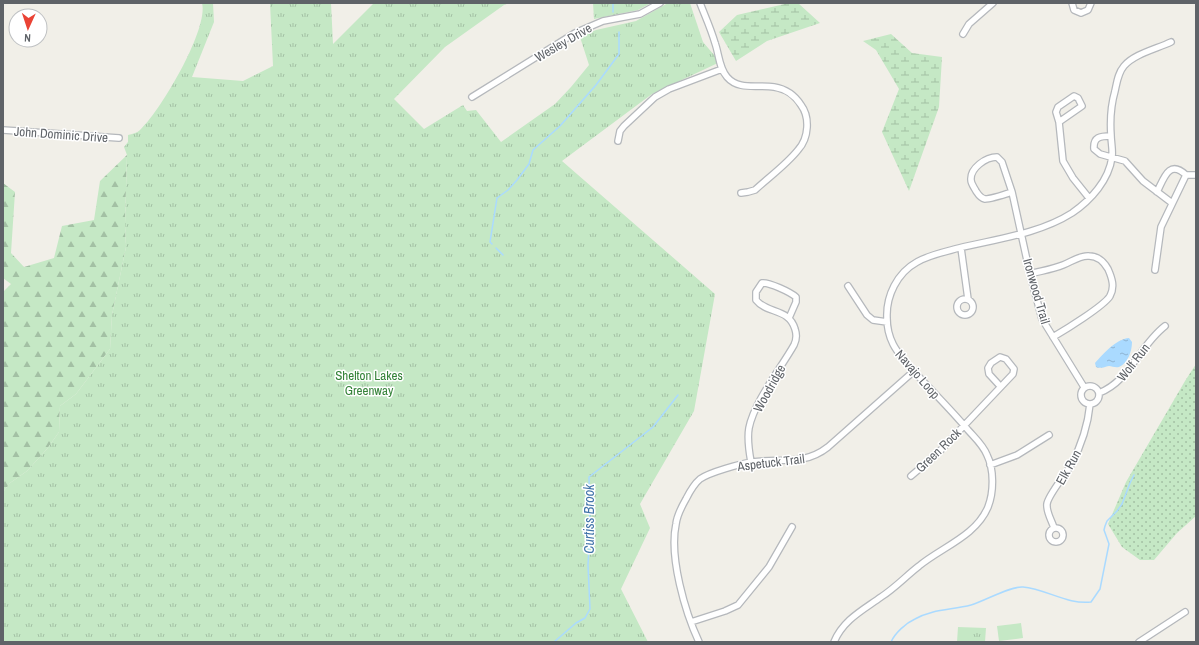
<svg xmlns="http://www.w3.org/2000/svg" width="1199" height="645" font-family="'Archivo Narrow',sans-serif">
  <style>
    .grass { fill: url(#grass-dots) }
    .forest { fill: url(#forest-firs) }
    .wetland { fill: url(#wetland-marsh) }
    .park { fill: url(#park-tufts) }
    .pitch { fill: #c5e8c5 }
    .water { fill: url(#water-ripples) }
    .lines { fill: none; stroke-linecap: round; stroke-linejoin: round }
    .stream { stroke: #aadaff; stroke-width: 1.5 }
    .minor-casing { stroke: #b5b8bc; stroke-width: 8 }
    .minor { stroke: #fff; stroke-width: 5.5 }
    .labels { text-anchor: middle; stroke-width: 3; stroke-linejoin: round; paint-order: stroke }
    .street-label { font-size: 13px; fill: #5f6368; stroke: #fff }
    .park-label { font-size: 13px; fill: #348238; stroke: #fff }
    .water-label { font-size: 14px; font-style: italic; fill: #4174aa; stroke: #fff }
  </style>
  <defs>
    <pattern id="grass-dots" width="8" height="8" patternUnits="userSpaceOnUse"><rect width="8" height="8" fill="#c5e8c5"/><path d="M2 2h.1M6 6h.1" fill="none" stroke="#a3c0a4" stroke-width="1.8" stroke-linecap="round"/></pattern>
    <pattern id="forest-firs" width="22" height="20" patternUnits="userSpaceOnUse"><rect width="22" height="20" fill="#c5e8c5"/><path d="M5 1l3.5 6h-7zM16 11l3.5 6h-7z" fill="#a3c0a4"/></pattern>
    <pattern id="wetland-marsh" width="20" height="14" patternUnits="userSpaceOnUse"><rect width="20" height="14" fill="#c5e8c5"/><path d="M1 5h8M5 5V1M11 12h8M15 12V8" fill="none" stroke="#a3c0a4"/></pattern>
    <pattern id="park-tufts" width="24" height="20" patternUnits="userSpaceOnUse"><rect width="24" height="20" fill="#c5e8c5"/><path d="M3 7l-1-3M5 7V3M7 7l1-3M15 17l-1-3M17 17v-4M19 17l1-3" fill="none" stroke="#a3c0a4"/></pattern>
    <pattern id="water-ripples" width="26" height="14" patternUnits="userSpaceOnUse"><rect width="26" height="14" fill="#aadaff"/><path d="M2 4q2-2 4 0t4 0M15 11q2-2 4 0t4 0" fill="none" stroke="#8eb4d2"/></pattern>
  </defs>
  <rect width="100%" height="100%" fill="#f1efe8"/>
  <path class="grass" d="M1196,364V516L1177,533L1154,560H1140L1122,547L1108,524L1126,482L1185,381Z"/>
  <path class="forest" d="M127,155L125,224L126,247L112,315L110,349L76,394L60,406L59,432L47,449L27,471L10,483L3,492V292L11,284L3,278V183L15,192L11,253L24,267L54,258L62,226L94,220L100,181Z"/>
  <path class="wetland" d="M789,3H798L820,23L767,41L736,61L719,32L737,15Z
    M891,34L912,53L942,57L939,107L909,191L882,132L899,89L876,50L863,41Z"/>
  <path class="park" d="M202,3H213L214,22L192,77L243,81L273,66L270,3H331L333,44L374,3H509L504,5L445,47L394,99L424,129L463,105L467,111L476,110L501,142L555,104L571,87L589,65L580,37L596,30L636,21L668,3H690L703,42L720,62L652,94L562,161L715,294L694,411L640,504L650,528L621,589L648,642H3V492L10,483L27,471L47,449L59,432L60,406L76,394L110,349L112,315L126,247L125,224L127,155L124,147L128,142V135C132,134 137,133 140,130C160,112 209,29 202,3Z
    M593,3H651L638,10L594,19Z
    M958,627L986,628L985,642H957Z"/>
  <path class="pitch" d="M1021,623L1023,638L999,641L997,626Z"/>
  <path class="water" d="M1129,338L1132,342C1132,351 1128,363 1119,367C1115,368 1112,366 1109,366C1104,367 1101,369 1096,367L1095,363C1103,354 1116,339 1129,338Z"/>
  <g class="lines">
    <path class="stream" d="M613,12V3
      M492,244L490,242L497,198L508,190L517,180L529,164L533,150L560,126L596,85L619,54V32
      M496,248L503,255
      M554,642L576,623L585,618L590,609L588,565L590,530L589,477L653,427L678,395
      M891,642C895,633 906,623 915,619C932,609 952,610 971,605C985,601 1010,586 1023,587C1046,589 1068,605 1091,602L1100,589L1109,544L1104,530L1105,526L1107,521L1117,511L1122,504L1130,483L1134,475"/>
    <defs>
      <path id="minor" d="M700,3C705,16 711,29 715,43C719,54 719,68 727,77C739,91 758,84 774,87C786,89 794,94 801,105C810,117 809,138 798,150C786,165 769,177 755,190L748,192L741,193
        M1072,3L1074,10L1081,13L1088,10L1091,3
        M963,34L969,24L993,3
        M1074,96L1078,98L1082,106L1059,122L1056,112L1058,107Z
        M472,97L575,33L603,21L640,14L660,3
        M1059,122L1063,161L1073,178L1089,198
        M3,130L119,138
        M1111,136C1100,136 1093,137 1094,149L1100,154L1125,161L1143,181L1172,203
        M618,141L620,131L624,126L655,97L669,89L722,69
        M1012,192C1006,194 990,199 985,199C980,198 978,194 976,191C974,187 971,184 971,180C970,168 986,157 997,157L1002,162L1012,192L1030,274L1042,319L1084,387
        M1157,192C1164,178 1169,159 1186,175H1196
        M961,248L968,299
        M1155,270L1161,227L1186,175
        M1030,274C1041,271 1053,269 1063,265C1071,262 1080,255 1089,256C1098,256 1104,262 1108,269C1112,278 1115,287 1110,296C1104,306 1065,330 1053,337
        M848,286L867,315L873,320L887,322
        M957 307a8 8 0 1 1 16 0a8 8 0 1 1-16 0Z
        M1081 395a9 9 0 1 1 18 0a9 9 0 1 1-18 0Z
        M1099,393C1130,381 1139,346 1165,326
        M751,462C749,451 747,439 749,428C754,402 781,368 794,345C797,339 797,335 795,329C789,308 767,314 756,300V292L762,283C769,282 790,292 796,297V302L789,318
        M990,465L1017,455L1049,435
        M911,476L938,453L1013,374L1014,369L1006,359L1000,357L991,363L988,368L989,374L1000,386
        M1049 535a7 7 0 1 1 14 0a7 7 0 1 1-14 0Z
        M1054,528C1052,521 1046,512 1047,504C1048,495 1066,474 1071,465C1081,446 1088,425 1090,404
        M691,622L725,611L738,605L769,567L792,527
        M699,642C685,612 669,557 676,524C677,515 682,506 686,499C690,491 694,484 700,479C710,472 740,464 752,462C780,458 804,466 828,447L914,371
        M834,642C843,620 863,610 881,597C895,588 906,576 919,566C942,547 976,536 988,507C994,492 994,469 987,455C983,445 975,438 968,430C953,412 936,395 920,378C911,368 899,356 893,344C889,336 887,326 887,318C886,296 897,273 917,262C929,255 944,252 959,248C996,239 1039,234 1072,213C1091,200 1109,180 1112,157C1113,150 1111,142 1111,135C1110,121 1111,105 1115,91C1117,82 1118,73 1124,66C1134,54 1156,49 1171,42
        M1139,642L1185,612"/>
    </defs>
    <use href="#minor" class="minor-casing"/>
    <use href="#minor" class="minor"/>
  </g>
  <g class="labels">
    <g class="street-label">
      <text transform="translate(563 42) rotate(-30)" y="5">Wesley Drive</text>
      <text transform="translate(61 134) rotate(4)" y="5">John Dominic Drive</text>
      <text transform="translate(1037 291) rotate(74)" y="5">Ironwood Trail</text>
      <text transform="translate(1133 362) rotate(-52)" y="5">Wolf Run</text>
      <text transform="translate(918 374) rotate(49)" y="5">Navajo Loop</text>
      <text transform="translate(769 388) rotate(-61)" y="5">Woodridge</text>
      <text transform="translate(938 450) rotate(-44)" y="5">Green Rock</text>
      <text transform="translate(771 462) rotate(-7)" y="5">Aspetuck Trail</text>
      <text transform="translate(1068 467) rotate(-61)" y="5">Elk Run</text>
    </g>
    <g class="park-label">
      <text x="369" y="380">Shelton Lakes<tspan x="369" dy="15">Greenway</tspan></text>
    </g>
    <g class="water-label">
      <text transform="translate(589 519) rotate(-90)" y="5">Curtiss Brook</text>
    </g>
  </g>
  <rect width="1199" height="645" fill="none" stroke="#5f6368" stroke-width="8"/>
  <g transform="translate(28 28) rotate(183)"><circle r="19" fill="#ffffff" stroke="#bfc1c3"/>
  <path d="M0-3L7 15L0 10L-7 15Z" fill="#ea4335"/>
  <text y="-6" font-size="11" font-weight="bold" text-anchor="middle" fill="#5f6368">N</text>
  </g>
</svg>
